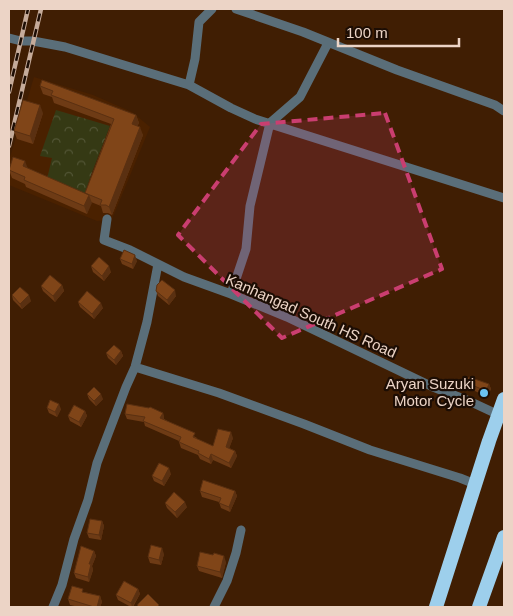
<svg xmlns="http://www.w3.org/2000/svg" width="513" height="616" font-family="Arial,sans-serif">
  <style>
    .built { fill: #4a2100 }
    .park { fill: url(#park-crowns) }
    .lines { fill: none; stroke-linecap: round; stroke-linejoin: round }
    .minor { stroke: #5a6e79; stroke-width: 9 }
    .highway { stroke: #9dcfec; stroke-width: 14 }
    .rail-casing { stroke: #c5ab9a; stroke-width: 4.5 }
    .rail { stroke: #1c0d04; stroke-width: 2.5; stroke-dasharray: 8; stroke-linecap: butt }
    .wall { fill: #6e3b15 }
    .shaded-wall { fill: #5a3011 }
    .building { fill: #804518; stroke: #5a3011 }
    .marked { fill: #ca3e70; fill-opacity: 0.2; stroke: #ca3e70; stroke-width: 4; stroke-dasharray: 10 6; stroke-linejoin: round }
    .poi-dot { fill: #6bc3f2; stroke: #1c0d04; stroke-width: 2 }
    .labels { text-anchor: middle; stroke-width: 4.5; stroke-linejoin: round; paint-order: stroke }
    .street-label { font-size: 15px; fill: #ecd4c6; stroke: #1c0d04 }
    .poi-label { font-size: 15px; fill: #ecd4c6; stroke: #1c0d04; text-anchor: end }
  </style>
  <defs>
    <pattern id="park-crowns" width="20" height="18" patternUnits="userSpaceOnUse" patternTransform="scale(1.25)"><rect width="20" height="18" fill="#353914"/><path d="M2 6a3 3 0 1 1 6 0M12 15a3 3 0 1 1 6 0" fill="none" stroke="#525535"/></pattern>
  </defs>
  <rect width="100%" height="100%" fill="#401e03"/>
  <path class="built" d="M34,77L93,95L132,112L150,127L112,219L97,221L9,185V161Z"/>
  <path class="park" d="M56,110L110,126L91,175L84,196L47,179L52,158L40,156Z"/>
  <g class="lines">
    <path class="minor" d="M236,9L303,32L397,70L495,105L504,111
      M9,38L21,41H33L65,47L189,85L195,59L199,22L212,9
      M189,85L231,108L255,119L504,198
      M107,219L104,240L130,250L184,277L231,294L287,317L433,387L469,401L499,415
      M231,294L246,249L250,206L270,123L300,97L328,43
      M135,367L219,393L304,424L370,450L460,478L475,484
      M53,607L62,585L74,539L88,500L97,463L126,387L135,367L147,322L158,264
      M214,607L227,581L236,553L241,530"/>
    <path class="highway" d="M436,607L489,441L504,399
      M479,607L504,537"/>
    <defs>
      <path id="rail" d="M9,92L28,9
        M9,146L41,9"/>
    </defs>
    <use href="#rail" class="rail-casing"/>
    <use href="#rail" class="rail"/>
  </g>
  <path class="wall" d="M40,86L136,115L139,123L137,126L143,135L112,215L108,213H103L101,206L91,202L87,214L26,187L25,184L12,178L9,170L27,168L85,194L111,124L54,103L52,97L43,94Z
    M43,113L33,144L17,139L14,131Z
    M120,259L137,261L133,269L122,264Z
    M91,266L111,272L104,281L93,272Z
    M62,285L64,291L55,302L43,291L41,286Z
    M156,291L176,296L169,305L158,296Z
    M12,295L31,301L22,309L13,300Z
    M78,302L103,308L94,319L80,307Z
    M121,351L123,356L116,365L108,358L106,353Z
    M465,382L489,384L491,389L487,397L467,387Z
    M87,394L103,399L96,406L89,399Z
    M47,408L61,409L57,417L49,413Z
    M85,411L87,416L81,427L70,421L68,416Z
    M163,413L164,418V419L197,438V439L213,446L233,438L229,448L235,451L237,456L231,468L213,460L211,464L200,459L198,455L181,448L179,442V441L145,426L144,422L127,419L125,414Z
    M171,474L164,486L154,481L152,476Z
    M200,491H235L237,496L230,512L221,508L219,502L202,497Z
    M165,503L187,507L177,518L167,508Z
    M102,521L104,526L101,540L89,538L87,533Z
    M94,551L96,556L92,566L93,570L89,582L76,578L74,573Z
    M164,554L161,565L150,563L148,557Z
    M226,562L222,578L199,571L197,566Z
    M138,589L140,594L133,607H131L118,600L116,595Z
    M84,592L100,596L102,602L100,607H79L70,605L68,599Z"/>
  <path class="shaded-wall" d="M40,105L43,113L33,144L30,136Z
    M136,115L139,123L135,132L132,124Z
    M140,127L143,135L112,215L109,207Z
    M25,161L28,169L23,166Z
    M89,195L92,203L87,214L84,206Z
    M135,255L137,261L133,269L132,264Z
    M109,266L111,272L104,281L102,276Z
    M62,285L64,291L55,302L53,296Z
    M175,290L176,296L169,305L167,300Z
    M29,295L31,301L22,309L20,304Z
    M101,303L103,308L94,319L92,314Z
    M121,351L123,356L116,365L114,360Z
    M489,384L491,389L487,397L486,391Z
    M101,394L103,399L96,406L94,401Z
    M59,404L61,409L57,417L55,412Z
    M85,411L87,416L81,427L79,422Z
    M163,413L164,418L162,423L160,418Z
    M231,432L233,438L228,452L226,447Z
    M235,451L237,456L231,468L229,463Z
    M211,454L213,460L211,464L209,459Z
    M169,468L171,474L164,486L162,481Z
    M235,491L237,496L230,512L229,507Z
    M185,502L187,507L177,518L175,512Z
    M102,521L104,526L101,540L99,535Z
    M162,548L164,554L161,565L159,560Z
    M94,551L96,556L92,566L93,570L89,582L88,577L89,564Z
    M224,556L226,562L222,578L220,572Z
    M138,589L140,594L132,607L131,603Z
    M100,596L102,602L100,607H97Z"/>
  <path class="building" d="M42,80L136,115L132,124L140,127L109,207L106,205H100L102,200L85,193L114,119L51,95L53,91L40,86Z
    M23,100L40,105L30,136L14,131Z
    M13,157L25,161L23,166L89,195L84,206L24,180L25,177L9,170Z
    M124,250L135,255L132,264L120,259Z
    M99,257L109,266L102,276L91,266Z
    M50,275L62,285L53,296L41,286Z
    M162,280L175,290L167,300L156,291L157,285Z
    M20,287L29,295L20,304L12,295Z
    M87,291L101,303L92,314L78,302Z
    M114,345L121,351L114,360L106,353Z
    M469,377L489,384L486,391L465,382Z
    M94,387L101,394L94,401L87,394Z
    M50,400L59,404L55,412L47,408Z
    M127,404L149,408L150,407L163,413L160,418L195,433L193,437L213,446L218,429L231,432L226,447L235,451L229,463L211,454L209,459L198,453L199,451L179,442L181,437L143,421L145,417L125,414Z
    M74,405L85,411L79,422L68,416Z
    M159,463L169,468L162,481L152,476Z
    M203,480L235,491L229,507L219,503L221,498L200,491Z
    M174,492L185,502L175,512L165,503Z
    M90,519L102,521L99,535L87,533Z
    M151,545L162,548L159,560L148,557Z
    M81,546L94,551L89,564H91L88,577L74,573Z
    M200,552L213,555L214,553L224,556L220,572L197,566Z
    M124,581L138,589L131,603L116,595Z
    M72,586L83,589L82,592L100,596L97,607H94L68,599Z
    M148,594L159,605L157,607H137L138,604Z"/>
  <path class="marked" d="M385,113L442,269L282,338L178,235L261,124Z"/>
  <circle class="poi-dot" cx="484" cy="393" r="5"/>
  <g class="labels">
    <g class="street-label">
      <text transform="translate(311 316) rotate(24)" y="5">Kanhangad South HS Road</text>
    </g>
    <g class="poi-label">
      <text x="474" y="389">Aryan Suzuki<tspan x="474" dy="17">Motor Cycle</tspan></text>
    </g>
  </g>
  <rect width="513" height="616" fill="none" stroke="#ecd4c6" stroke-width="20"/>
  <path d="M338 38v8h121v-8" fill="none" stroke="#ecd4c6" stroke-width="2.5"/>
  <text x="346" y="38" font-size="15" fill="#ecd4c6" stroke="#1c0d04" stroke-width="4" paint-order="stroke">100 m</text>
</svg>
